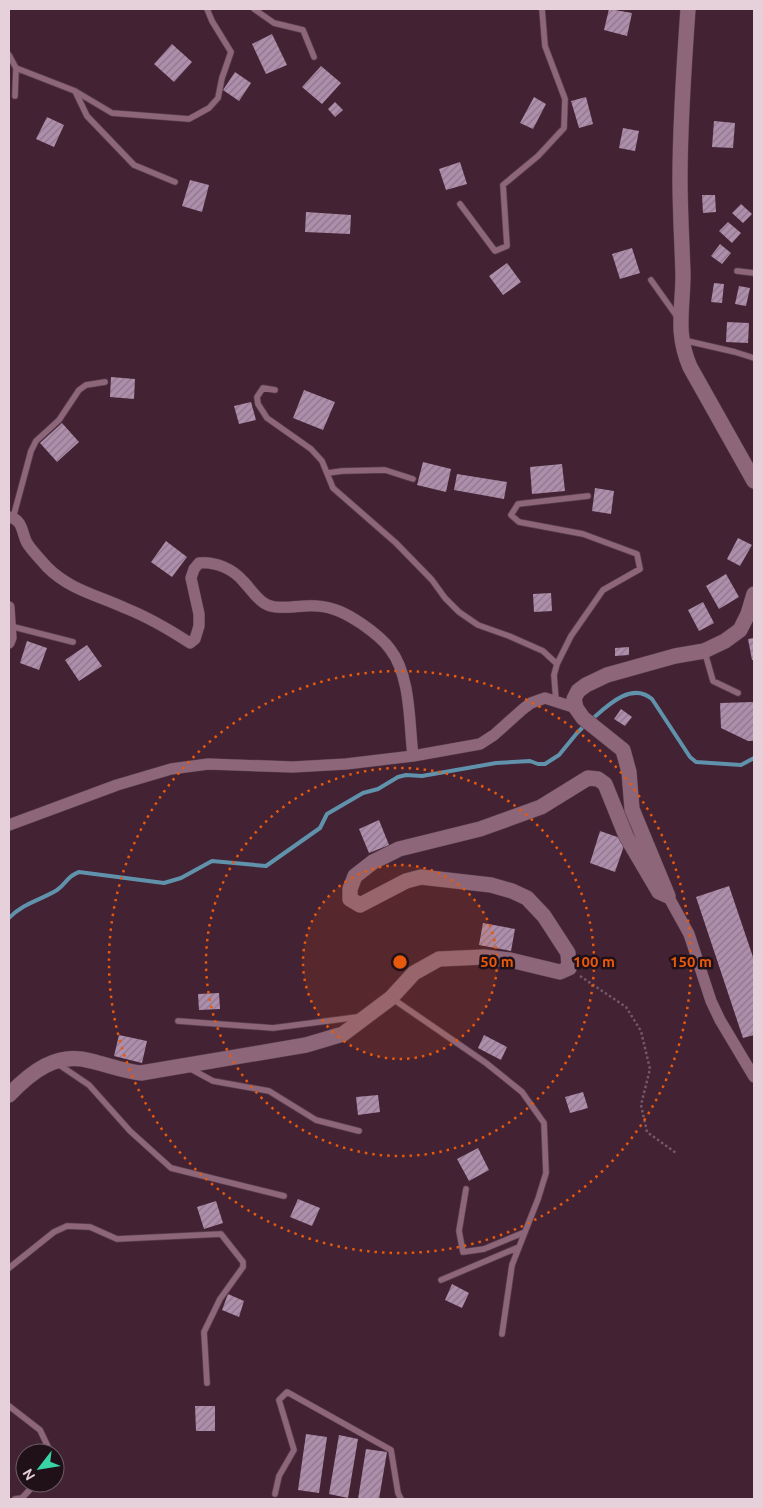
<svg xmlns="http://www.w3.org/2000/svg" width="763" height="1508" font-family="Ubuntu,sans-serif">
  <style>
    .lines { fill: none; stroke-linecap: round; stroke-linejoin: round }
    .stream { stroke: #6192ac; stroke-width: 4 }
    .building { fill: url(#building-hatch) }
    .lane-casing { stroke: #5d4150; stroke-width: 7 }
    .street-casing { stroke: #5d4150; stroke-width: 12 }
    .secondary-casing { stroke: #5d4150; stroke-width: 16 }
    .path { stroke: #755867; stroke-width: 2.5; stroke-dasharray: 2.5 2.5; stroke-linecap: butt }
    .lane { stroke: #8d6779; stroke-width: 5.5 }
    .street { stroke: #8d6779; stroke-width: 11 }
    .secondary { stroke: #8d6779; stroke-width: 15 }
    .ring { fill: none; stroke: #e8590c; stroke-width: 2.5; stroke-dasharray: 2.5 5 }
    .centre { fill: #e8590c; stroke: #201119; stroke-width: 2.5 }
    .ring-label { font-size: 15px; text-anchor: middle; font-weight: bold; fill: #e8590c; stroke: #201119; stroke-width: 5; stroke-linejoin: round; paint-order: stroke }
  </style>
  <defs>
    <pattern id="building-hatch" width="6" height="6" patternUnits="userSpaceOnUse" patternTransform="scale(1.25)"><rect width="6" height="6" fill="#ad8eab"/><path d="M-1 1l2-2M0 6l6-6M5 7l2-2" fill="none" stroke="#8e768b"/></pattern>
  </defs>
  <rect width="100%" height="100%" fill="#422233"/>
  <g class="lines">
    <path class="stream" d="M591,720C606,707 631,681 652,699L690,757L696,762L741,765L754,758
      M9,918C23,903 41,900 57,890C66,884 67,876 79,872L164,883L181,878L212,861L266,866L320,828L327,814L363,793L378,789L398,777L406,775L422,776L496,763L530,761L538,764H545L559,755L577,733L585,725"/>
  </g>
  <path class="building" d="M609,9L632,13L627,36L604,30Z
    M272,34L287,65L266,74L252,44Z
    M172,44L192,62L174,82L154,64Z
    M321,66L341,83L322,104L302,87Z
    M235,72L251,83L239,101L223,90Z
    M534,97L546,104L533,129L520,123Z
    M586,97L593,124L579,128L571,101Z
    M335,102L343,110L335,117L328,109Z
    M47,117L64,125L54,147L36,139Z
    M714,121L735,123L733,148L712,147Z
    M623,128L639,131L635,151L619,148Z
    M460,162L467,184L446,190L439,169Z
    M190,180L209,185L202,212L182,206Z
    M702,195H715L716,212L703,213Z
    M741,204L752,214L743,223L732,213Z
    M306,212L351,215L350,234L305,232Z
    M728,222L741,233L732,243L719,231Z
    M720,244L731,253L722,264L711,256Z
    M632,248L640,273L620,279L612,254Z
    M507,263L521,282L503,295L489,276Z
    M714,283L724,284L722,303L711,302Z
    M739,286L750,288L746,306L735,304Z
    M727,322L749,323L748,343L726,342Z
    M111,377L135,379L134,399L110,397Z
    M304,390L335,402L323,430L293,418Z
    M251,402L256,420L239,424L234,406Z
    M62,423L79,442L57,462L40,443Z
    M423,462L451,469L446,492L417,485Z
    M562,464L565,491L532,494L530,467Z
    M457,474L507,482L504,499L454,490Z
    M595,488L614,491L611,514L592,511Z
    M738,538L752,545L740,566L727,559Z
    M166,541L187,557L172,577L151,562Z
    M726,574L739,597L719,609L706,586Z
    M551,593L552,611L534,612L533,594Z
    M703,602L714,623L699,631L688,610Z
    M754,638V660H752L748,639Z
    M27,641L47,648L39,670L20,663Z
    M87,645L102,666L79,681L65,660Z
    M629,647V655L615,656V648Z
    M754,702V741H748L721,728L720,703Z
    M621,709L632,717L625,726L614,719Z
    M379,820L389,845L369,853L359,829Z
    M600,831L626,840L615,872L590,863Z
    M729,886L754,960V1035L743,1038L696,897Z
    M483,923L515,929L511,951L479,945Z
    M219,993L220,1009L199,1010L198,994Z
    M119,1035L147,1041L142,1063L114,1056Z
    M484,1035L507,1047L501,1060L478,1048Z
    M583,1092L588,1108L570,1113L565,1097Z
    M378,1095L380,1112L358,1115L356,1097Z
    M478,1148L489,1170L469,1181L457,1159Z
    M298,1199L320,1208L312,1226L290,1217Z
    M216,1201L223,1223L204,1229L197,1207Z
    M452,1284L469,1293L462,1308L445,1300Z
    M228,1294L244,1301L239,1317L222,1310Z
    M195,1406H215V1431H196Z
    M306,1434L327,1437L319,1493L298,1490Z
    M339,1435L358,1439L348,1498L329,1494Z
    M366,1449L387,1452L379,1499H358Z"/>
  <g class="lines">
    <defs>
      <path id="lane" d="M254,9L274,23L303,30L314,57
        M9,55L16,68
        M75,91L87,116L134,165L175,182
        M15,96L16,68L75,91L112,113L189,119L209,108L218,98L222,78L231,52L212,21L207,9
        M460,204L495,251L507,246L503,185L538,156L564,128L565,99L545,46L542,9
        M737,271L754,273
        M651,280L678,318
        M683,340L735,352L754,358
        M275,390L263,388L257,397L258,404L267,418L311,449L322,461L333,488L396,543L432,580L445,598L459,612L478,625L509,636L543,651L557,664L554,675L556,701
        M328,473L342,471L385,470L413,479
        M13,518L31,451L36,441L59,420L79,390L86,385L105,382
        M10,626L73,642
        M705,653L713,681L738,693
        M557,664L571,636L603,590L640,569L637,554L583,534L519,522L511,515L518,504L588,496
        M393,999L486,1063L522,1092L544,1123L546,1173L538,1199L512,1265L502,1334
        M178,1021L273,1028L358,1017
        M58,1064L89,1085L130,1131L171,1168L284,1196
        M189,1068L213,1081L269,1091L316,1120L359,1131
        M466,1189L459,1231L463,1252L484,1249L525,1232
        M9,1268L54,1232L67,1226L90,1227L117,1239L221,1234L243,1262V1267L220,1299L204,1332L207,1383
        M441,1280L519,1247
        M9,1406L40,1430L51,1453
        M55,1461V1464
        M275,1494L279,1476L294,1450L279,1400L287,1392L391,1450L398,1493L401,1499
        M15,1499L22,1498L36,1483"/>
      <path id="street" d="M9,517C23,519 22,534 27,543C32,551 41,560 47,567C70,590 97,595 125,608C148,617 170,630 190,643L195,639L199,626V614L191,578L194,569L199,563C215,561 233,569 243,581C250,588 256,598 264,603C277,612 302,604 317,606C334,607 347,614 362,624C372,631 383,639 390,649C411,676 409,723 413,756
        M9,607L11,638L9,643
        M9,825L117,785L171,769L208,764L293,767L346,764L413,756L480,744L494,735L523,709L531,703L545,698L576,708
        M668,896L689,934L711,1001L720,1020L754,1077"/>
      <path id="secondary" d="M688,9C684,65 680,122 680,179C680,211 682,242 683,274C683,310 675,332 690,367L754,481
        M9,1095C31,1072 57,1051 91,1061C108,1065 123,1071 141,1073L306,1045L343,1034L391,998L414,973L439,959L484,957L510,960L560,972L569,968L568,953L544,916L527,898L512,891L491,885L421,877L406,881L360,905L350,899V889L355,876L373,862L399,849L480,829L541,807L588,778L598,779L605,784L626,836L659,892L668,896L632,809L629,772L623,750L583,718L576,708L574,699L578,691L586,685L607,675L675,656L704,651L725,641L740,630L748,614L754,594"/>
    </defs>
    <use href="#lane" class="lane-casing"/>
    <use href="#street" class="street-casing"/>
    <use href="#secondary" class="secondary-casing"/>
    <path class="path" d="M580,976L626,1007L641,1031L650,1069L641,1105L647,1132L676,1153"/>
    <use href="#lane" class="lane"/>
    <use href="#street" class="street"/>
    <use href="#secondary" class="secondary"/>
  </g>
  <circle cx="400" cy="962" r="97" fill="#e8590c" fill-opacity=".12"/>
  <g class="ring">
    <circle cx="400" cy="962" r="97"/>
    <circle cx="400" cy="962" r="194"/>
    <circle cx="400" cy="962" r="291"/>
  </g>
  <circle cx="400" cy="962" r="8" class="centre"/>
  <g class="ring-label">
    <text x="497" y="967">50 m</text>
    <text x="594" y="967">100 m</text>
    <text x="691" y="967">150 m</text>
  </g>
  <rect width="763" height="1508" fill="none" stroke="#e6d0da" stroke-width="20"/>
  <g transform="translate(40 1468) rotate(239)"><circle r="24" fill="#201119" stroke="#6f5d66"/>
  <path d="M0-4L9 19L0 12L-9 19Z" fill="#38d4a6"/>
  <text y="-8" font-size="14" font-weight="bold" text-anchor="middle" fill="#e6d0da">N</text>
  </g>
</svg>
